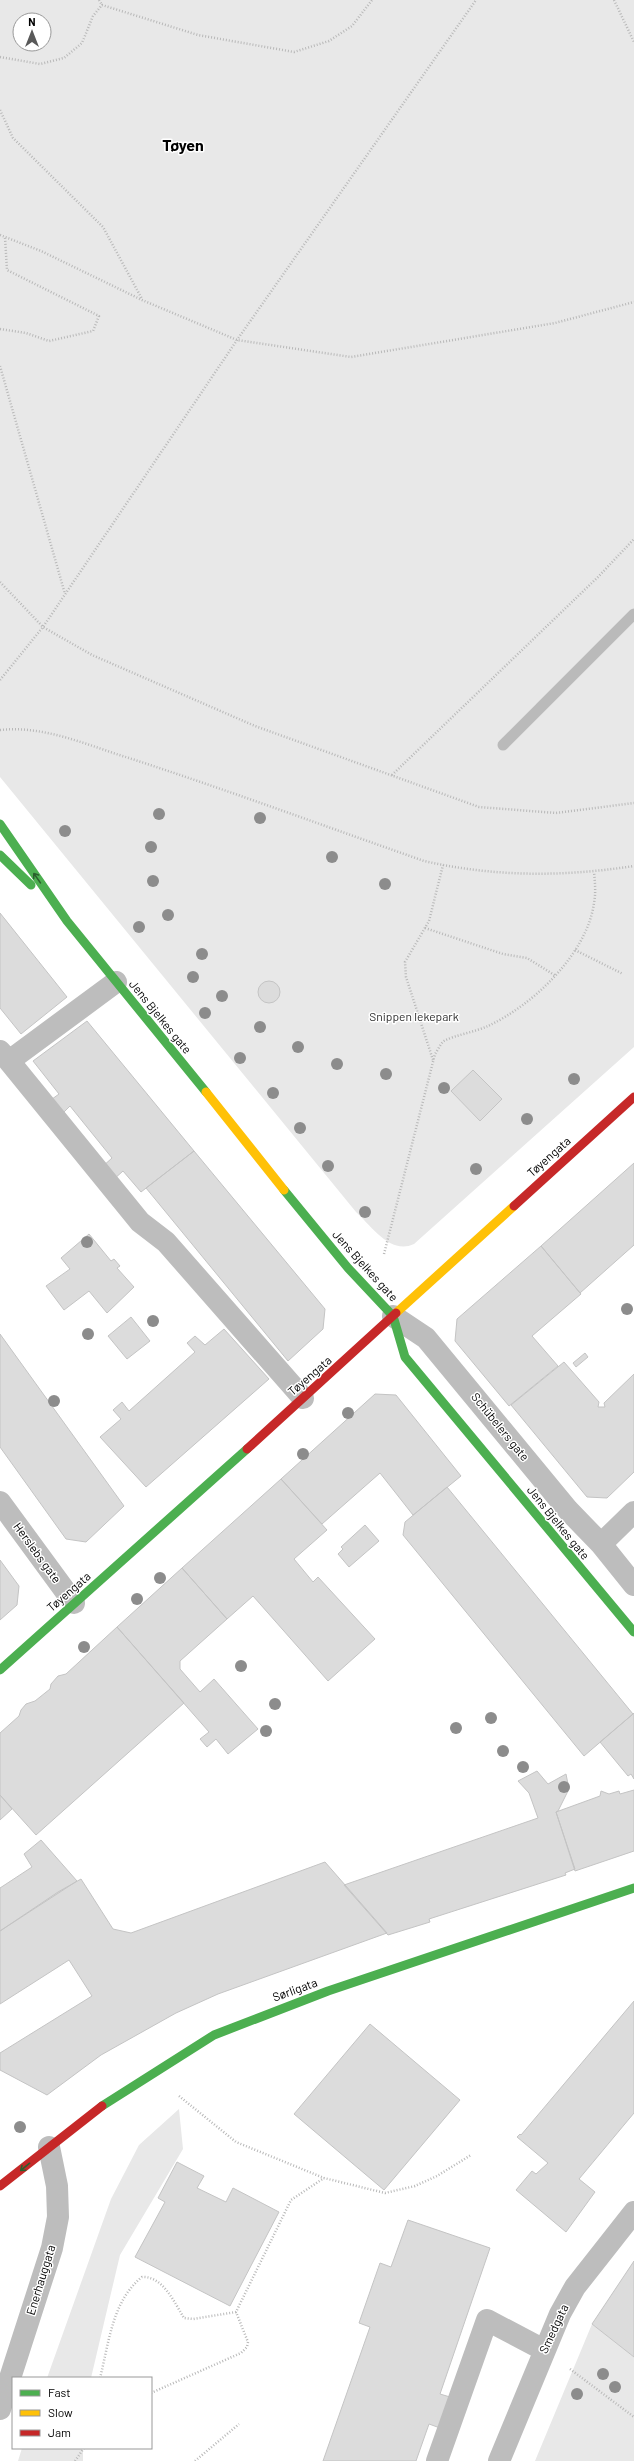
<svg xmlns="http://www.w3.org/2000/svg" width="634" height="2461" font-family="Barlow,sans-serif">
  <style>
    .green { fill: #e8e8e8; fill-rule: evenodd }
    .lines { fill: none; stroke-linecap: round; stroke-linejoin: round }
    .stream { stroke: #bababa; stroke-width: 11 }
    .building { fill: #dcdcdc; stroke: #c4c4c4 }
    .path { stroke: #b8b8b8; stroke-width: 2.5; stroke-dasharray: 1 2; stroke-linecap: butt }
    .lane { stroke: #bdbdbd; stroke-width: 22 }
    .street { stroke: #bdbdbd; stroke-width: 22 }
    .fast { stroke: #4caf50; stroke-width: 9 }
    .slow { stroke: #ffc107; stroke-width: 9 }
    .jam { stroke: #c62828; stroke-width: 9 }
    .tree { fill: #8c8c8c }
    .oneway { stroke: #2a602c }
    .labels { text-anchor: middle; stroke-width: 3; stroke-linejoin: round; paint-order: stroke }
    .street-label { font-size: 12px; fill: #000; stroke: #fff }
    .park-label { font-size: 12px; fill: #2d2d2d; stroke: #fff }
    .district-label { font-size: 16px; font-weight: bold; fill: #000; stroke: #fff }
  </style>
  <rect width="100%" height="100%" fill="#fff"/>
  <path class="green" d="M0,0H634V1047L414,1244C391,1255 372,1227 356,1212L0,777ZM20,20H44V44H20Z
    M179,2109L183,2149L120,2255L91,2378H47L111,2199L139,2145Z
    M592,2324L634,2357V2461H535Z
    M22,2448H78L83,2450V2461H18Z"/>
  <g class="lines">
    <path class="stream" d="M503,745L634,614"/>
  </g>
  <path class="building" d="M0,913L67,997L21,1034L0,1008Z
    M258 992a11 11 0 1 1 22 0a11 11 0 1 1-22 0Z
    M87,1021L194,1151L141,1192L123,1171L113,1180L102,1167L112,1158L70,1106L60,1116L48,1102L59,1094L33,1061Z
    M473,1070L502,1099L480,1121L451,1091Z
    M194,1151L325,1309L323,1329L288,1361L146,1188Z
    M634,1163V1245L580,1293L541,1246Z
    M89,1234L111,1261L114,1259L120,1266L117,1268L134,1287L107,1313L89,1291L64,1310L46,1286L70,1269L61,1258Z
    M541,1246L581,1294L532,1336L558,1366L509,1406L455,1341L457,1319Z
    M131,1317L150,1341L127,1359L108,1336Z
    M224,1329L269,1379L146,1487L100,1437L121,1419L113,1410L122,1402L129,1411L195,1352L187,1343L195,1336L205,1345Z
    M0,1334L124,1506L86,1542L66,1539L0,1447Z
    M585,1353L588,1357L576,1367L573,1363Z
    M564,1362L599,1402L598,1407H605L604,1403L634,1374V1472L607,1498L587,1497L511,1405Z
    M375,1394L396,1395L461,1476L413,1515L380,1473L322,1524L281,1479Z
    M281,1479L327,1530L294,1559L313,1582L318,1577L375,1639L328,1681L253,1596L227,1619L182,1568Z
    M447,1487L633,1714L584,1756L403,1535L405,1522Z
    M365,1525L379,1541L349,1567L338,1554L343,1549L341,1547Z
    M0,1560L19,1586L17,1605L0,1620Z
    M182,1568L227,1619L180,1661V1669L200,1692L214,1679L258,1729L228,1754L216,1739L207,1747L200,1739L209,1732L117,1627Z
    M117,1627L184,1703L36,1835L0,1795V1733L19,1716L21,1710L26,1704L35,1701L50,1689L51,1684L58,1676L66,1674Z
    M633,1714L634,1713V1779L631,1774L628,1776L600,1742Z
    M537,1771L548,1784L566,1774L569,1789L558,1811L556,1812L575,1869L565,1873L566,1875L429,1919L430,1922L388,1935L344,1885L538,1818L529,1793L518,1781Z
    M634,1790V1851L575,1871L556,1812L600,1796L601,1791L609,1794L619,1791L620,1794Z
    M0,1795L12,1809L0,1820Z
    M41,1840L77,1881L0,1931V1888L32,1867L24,1854Z
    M325,1862L387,1933L218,1994L176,2013L101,2055L47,2095L0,2070V2053L92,1996L69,1960L0,2004V1931L58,1892L81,1879L113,1929L131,1933Z
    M634,2001V2113L579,2179L595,2192L566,2232L516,2190L532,2171L536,2174L548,2163L517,2137L520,2134L521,2135Z
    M370,2024L460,2100L384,2190L294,2114Z
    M177,2162L204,2176L197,2188L226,2202L233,2188L279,2212L230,2306L135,2257L165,2202L158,2198Z
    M408,2220L490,2248L440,2394L450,2397L440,2428L429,2424L416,2461H323L370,2327L359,2323L380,2263L391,2267Z
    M634,2261V2357L592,2324Z"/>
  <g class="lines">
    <path class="path" d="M99,0L102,5
      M614,0L634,42
      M0,57L40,64L64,58L82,43L93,16L102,5L198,35L294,52L329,41L352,26L372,0
      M0,110L13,138L103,227L142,299
      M0,235L41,251L142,300L237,340L351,357L555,323L634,302
      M0,329L26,333L49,341L93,331L99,316L7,270L5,237
      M0,366L65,594
      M0,582L43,627L92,655L255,726L479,807L556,813L634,803
      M0,680L43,627L237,340L476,0
      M0,730C45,725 89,746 132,759C230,791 327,827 424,861C495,877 562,877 634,866
      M392,775L599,576L634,539
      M425,928L503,954L527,958L556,976
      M575,950L623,974
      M433,1060L406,977L405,962L429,921L443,865
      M384,1254L435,1054C438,1050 440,1044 444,1041C455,1035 475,1032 488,1026C533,1005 587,954 594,903C596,893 595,882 594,872
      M179,2096L236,2142L324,2178L385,2193L415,2186L437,2176L471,2155
      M570,2369L634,2417
      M100,2378C109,2343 112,2301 142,2277C163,2276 174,2302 184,2318L193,2319L236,2312L291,2200L324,2178
      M151,2393L241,2353L247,2347L248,2342L236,2312
      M75,2461L84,2448
      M195,2461L239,2424"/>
    <path class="lane" d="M0,1051L9,1061L116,982
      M9,1061L140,1222L166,1242L303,1398
      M437,2461L487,2320L544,2350"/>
    <path class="street" d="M393,1316L426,1338L568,1510L601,1544L634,1585
      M0,1502L74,1603
      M601,1544L634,1512
      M0,2409L52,2248L58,2217L57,2186L49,2147
      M499,2461L560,2314L575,2287L634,2212"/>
    <path class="fast" d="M0,824L67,921L206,1092
      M0,855L31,885
      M284,1190L348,1268L393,1316L405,1357L634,1632
      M0,1670L247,1449
      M102,2106L214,2035L328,1991L634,1888"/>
    <path class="slow" d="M206,1092L284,1190
      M396,1313L514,1206"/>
    <path class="jam" d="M514,1206L634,1097
      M247,1449L396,1313
      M0,2186L102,2106"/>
  </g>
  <g class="tree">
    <circle cx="159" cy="814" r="6"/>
    <circle cx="260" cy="818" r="6"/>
    <circle cx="65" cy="831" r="6"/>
    <circle cx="151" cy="847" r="6"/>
    <circle cx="332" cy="857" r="6"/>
    <circle cx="153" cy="881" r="6"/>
    <circle cx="385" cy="884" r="6"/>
    <circle cx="168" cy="915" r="6"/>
    <circle cx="139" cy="927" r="6"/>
    <circle cx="202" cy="954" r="6"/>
    <circle cx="193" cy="977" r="6"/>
    <circle cx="222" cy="996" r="6"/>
    <circle cx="205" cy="1013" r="6"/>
    <circle cx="260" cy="1027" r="6"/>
    <circle cx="298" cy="1047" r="6"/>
    <circle cx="240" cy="1058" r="6"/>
    <circle cx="337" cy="1064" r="6"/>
    <circle cx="386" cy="1074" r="6"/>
    <circle cx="574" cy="1079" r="6"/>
    <circle cx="444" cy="1088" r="6"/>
    <circle cx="273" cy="1093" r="6"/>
    <circle cx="527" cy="1119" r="6"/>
    <circle cx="300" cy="1128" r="6"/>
    <circle cx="328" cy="1166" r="6"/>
    <circle cx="476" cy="1169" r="6"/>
    <circle cx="365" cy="1212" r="6"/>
    <circle cx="87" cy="1242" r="6"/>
    <circle cx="627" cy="1309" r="6"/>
    <circle cx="153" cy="1321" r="6"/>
    <circle cx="88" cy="1334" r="6"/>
    <circle cx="54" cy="1401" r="6"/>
    <circle cx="348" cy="1413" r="6"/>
    <circle cx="303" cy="1454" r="6"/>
    <circle cx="160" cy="1578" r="6"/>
    <circle cx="137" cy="1599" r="6"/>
    <circle cx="84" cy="1647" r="6"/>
    <circle cx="241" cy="1666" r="6"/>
    <circle cx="275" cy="1704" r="6"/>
    <circle cx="491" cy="1718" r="6"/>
    <circle cx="456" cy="1728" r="6"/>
    <circle cx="266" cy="1731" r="6"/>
    <circle cx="503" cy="1751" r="6"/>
    <circle cx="523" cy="1767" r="6"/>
    <circle cx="564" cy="1787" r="6"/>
    <circle cx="20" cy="2127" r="6"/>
    <circle cx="603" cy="2374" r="6"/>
    <circle cx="615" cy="2387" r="6"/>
    <circle cx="577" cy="2394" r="6"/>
  </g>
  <defs><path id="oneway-shaft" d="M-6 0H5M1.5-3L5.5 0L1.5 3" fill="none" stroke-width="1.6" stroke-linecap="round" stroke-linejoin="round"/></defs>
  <g class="oneway">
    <use href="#oneway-shaft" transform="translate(37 878) rotate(-125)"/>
    <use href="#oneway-shaft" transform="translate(25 2167) rotate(141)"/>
  </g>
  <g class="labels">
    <g class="street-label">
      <text transform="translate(160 1017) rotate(51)" y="4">Jens Bjelkes gate</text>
      <text transform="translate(549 1157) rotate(-42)" y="4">Tøyengata</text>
      <text transform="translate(365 1266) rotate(48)" y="4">Jens Bjelkes gate</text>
      <text transform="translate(310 1376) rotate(-41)" y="4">Tøyengata</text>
      <text transform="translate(500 1427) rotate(51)" y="4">Schübelers gate</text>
      <text transform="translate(558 1523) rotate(51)" y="4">Jens Bjelkes gate</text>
      <text transform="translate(37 1553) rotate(54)" y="4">Herslebs gate</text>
      <text transform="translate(69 1592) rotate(-41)" y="4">Tøyengata</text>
      <text transform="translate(295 1990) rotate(-20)" y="4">Sørligata</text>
      <text transform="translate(41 2280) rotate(-73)" y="4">Enerhauggata</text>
      <text transform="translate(554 2329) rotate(-65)" y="4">Smedgata</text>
    </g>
    <g class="park-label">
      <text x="414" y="1021">Snippen lekepark</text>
    </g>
    <g class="district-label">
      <text x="183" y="151">Tøyen</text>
    </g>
  </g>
  <rect x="12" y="2377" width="140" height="72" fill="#ffffff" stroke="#999999"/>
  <rect x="20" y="2390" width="20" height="6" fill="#4caf50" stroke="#999999"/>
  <text x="48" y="2397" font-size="12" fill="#000000">Fast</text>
  <rect x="20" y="2410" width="20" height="6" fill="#ffc107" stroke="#999999"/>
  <text x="48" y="2417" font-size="12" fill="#000000">Slow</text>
  <rect x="20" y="2430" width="20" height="6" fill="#c62828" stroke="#999999"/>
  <text x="48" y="2437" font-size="12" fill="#000000">Jam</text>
  <g transform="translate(32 32)"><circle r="19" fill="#ffffff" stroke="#999999"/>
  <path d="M0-3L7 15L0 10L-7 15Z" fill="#595959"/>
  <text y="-6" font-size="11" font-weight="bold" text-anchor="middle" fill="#000000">N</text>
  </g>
</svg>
